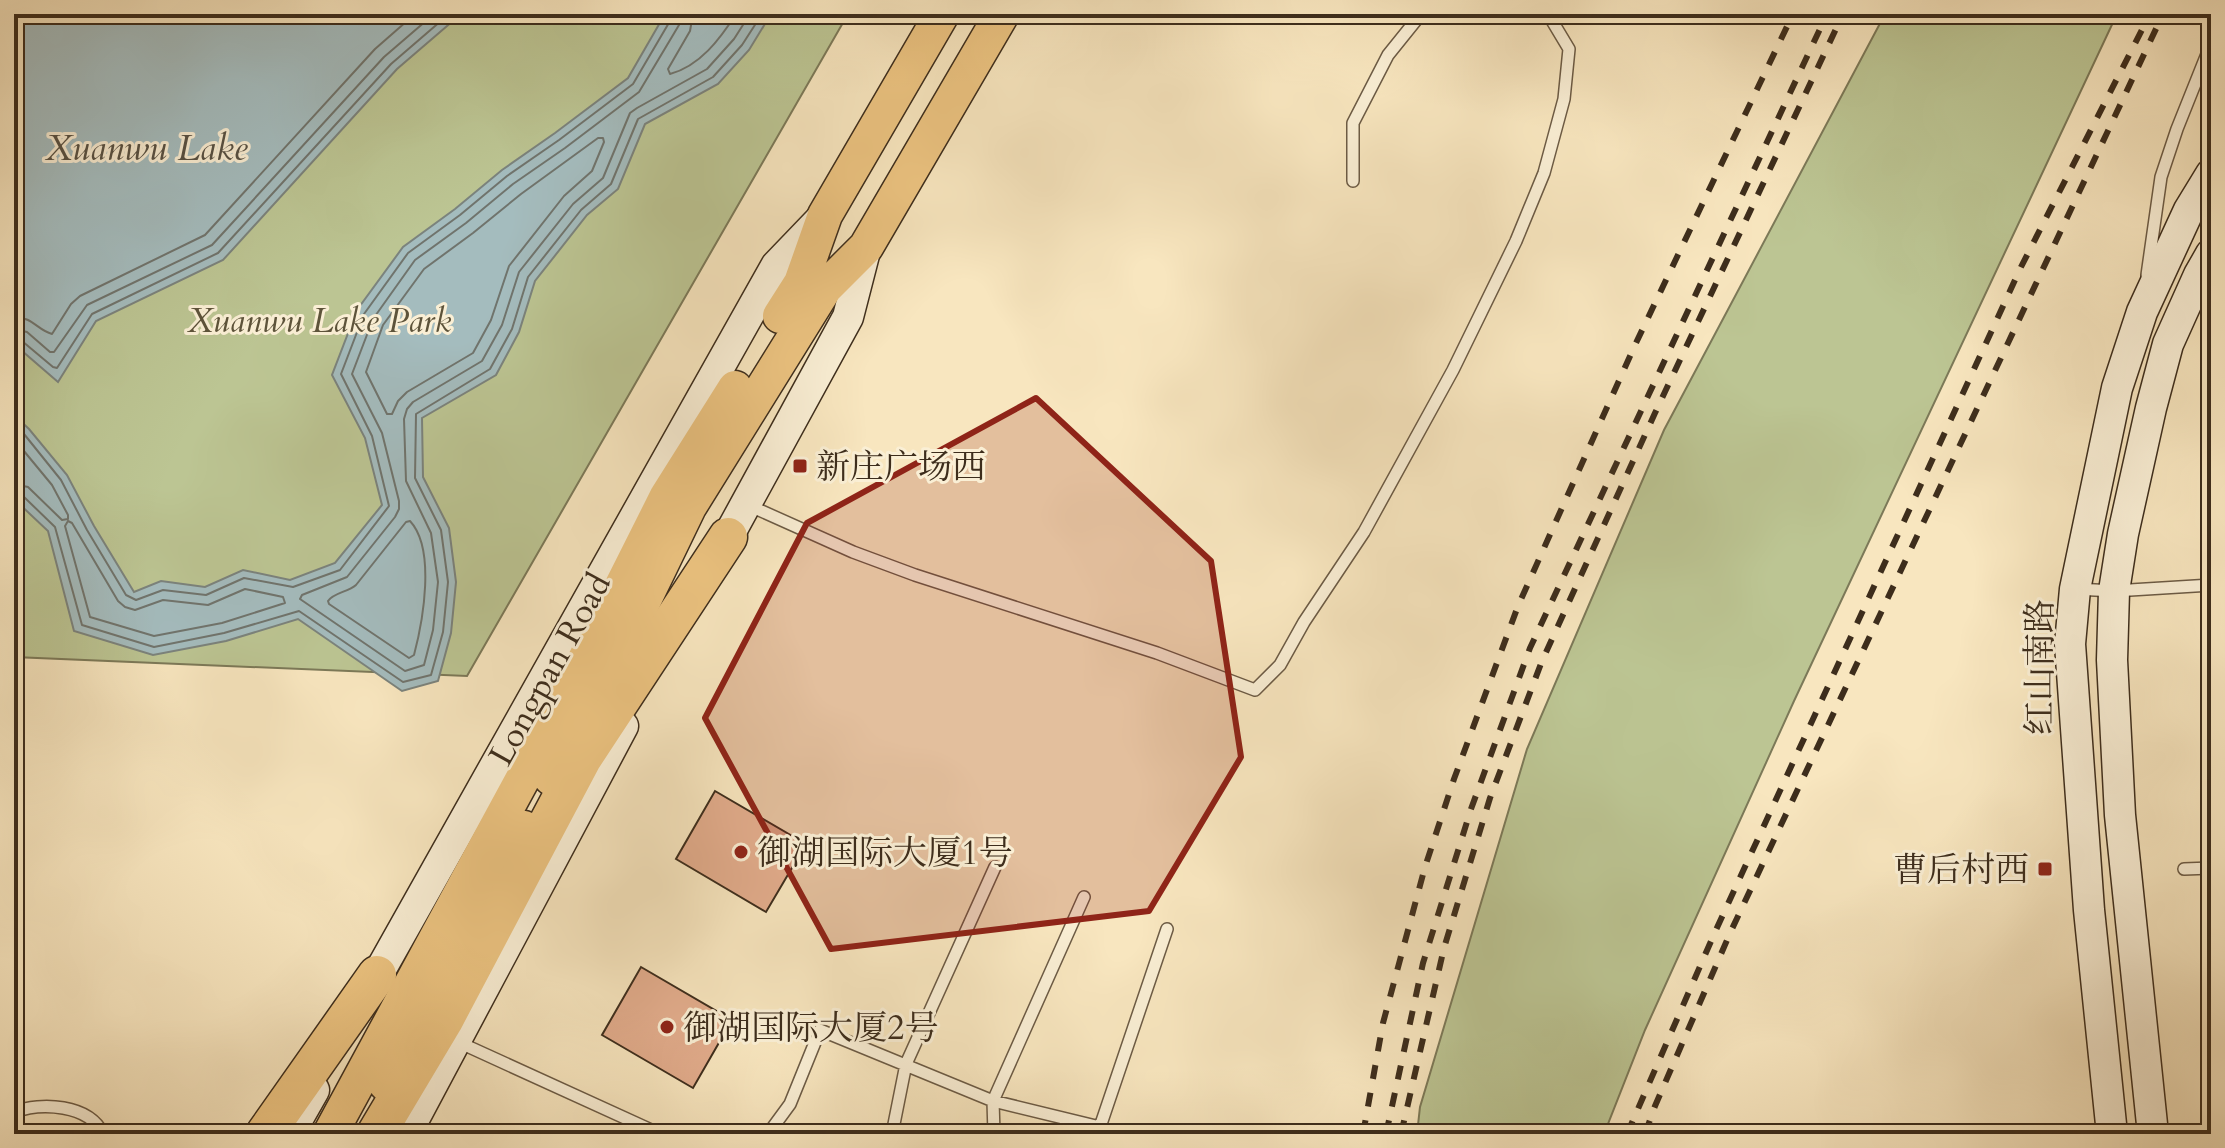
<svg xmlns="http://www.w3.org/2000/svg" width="2225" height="1148" font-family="Cardo,'Noto Serif SC',serif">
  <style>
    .green { fill: #bcc593; stroke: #7c7958; stroke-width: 2 }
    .water { fill: #a4bcbe; stroke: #7b837d; stroke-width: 2 }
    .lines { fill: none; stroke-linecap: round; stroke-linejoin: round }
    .shore { stroke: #70746d; stroke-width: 2 }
    .building { fill: #e2ac8c; stroke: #3d2d1c; stroke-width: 2 }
    .lane-casing { stroke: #6c5b45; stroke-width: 14 }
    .secondary-casing { stroke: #3d2d1c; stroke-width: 33 }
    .primary-casing { stroke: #3d2d1c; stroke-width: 37 }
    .highway-casing { stroke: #3d2d1c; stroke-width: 41 }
    .lane { stroke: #faefd5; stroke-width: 11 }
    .secondary { stroke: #faefd5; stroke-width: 30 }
    .primary { stroke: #ecc380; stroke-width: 34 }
    .highway { stroke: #ecc380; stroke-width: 38 }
    .rail { stroke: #3d2d1c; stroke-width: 6; stroke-dasharray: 14 14; stroke-linecap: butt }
    .marked { fill: #8f2418; fill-opacity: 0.2; stroke: #8f2418; stroke-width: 6; stroke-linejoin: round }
    .poi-dot { fill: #8f2418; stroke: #faefd5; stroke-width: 3 }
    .labels { text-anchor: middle; stroke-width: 6; stroke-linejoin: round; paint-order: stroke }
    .park-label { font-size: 34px; font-style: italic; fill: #5d533a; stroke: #faefd5 }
    .poi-label { font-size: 34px; fill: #3d2d1c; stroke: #faefd5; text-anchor: start }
    .street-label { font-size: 34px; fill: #3d2d1c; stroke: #faefd5 }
    .water-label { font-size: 36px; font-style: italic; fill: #575144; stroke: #faefd5 }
  </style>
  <rect width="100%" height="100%" fill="#f8e6bf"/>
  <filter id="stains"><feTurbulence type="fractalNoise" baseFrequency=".0025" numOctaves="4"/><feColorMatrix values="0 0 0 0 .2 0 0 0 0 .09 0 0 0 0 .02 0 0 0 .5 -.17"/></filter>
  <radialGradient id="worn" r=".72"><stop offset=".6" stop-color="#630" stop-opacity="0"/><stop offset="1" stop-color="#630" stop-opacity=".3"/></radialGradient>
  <path class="green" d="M14,14H848L467,676L14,657Z
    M1885,14H2117L1794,701L1645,1030L1604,1134H1417L1420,1107L1527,749L1664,430Z"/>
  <path class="water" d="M14,14H461L397,69L223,260L96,321L58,382L14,344Z
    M665,14H771L749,50L718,84L645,124L618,189L587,215L535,281L519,332L496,375L422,418L423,477L449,528L456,582L451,633L438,681L402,691L298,619L226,641L153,655L74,631L48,531L14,499V415L29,429L67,475L94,526L134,592L161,581L205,587L243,570L290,580L335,563L382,505L365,438L332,375L357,310L403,247L455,209L502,170L555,133L628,78Z"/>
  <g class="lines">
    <path class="shore" d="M681,14L679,25L639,92L565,148L513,184L466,223L415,260L373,319L352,374L382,433L399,501V509L395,517L347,577L302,595L300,599L405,671L424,665L433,630L438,582L431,533L406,481L404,419L407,409L413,402L482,361L502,325L519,272L573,204L603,178L630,113L637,108L707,69L734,39L750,14
      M693,14L690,31L668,69L670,74C700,66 720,39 736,14
      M598,138H603L604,142L592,171L564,196L509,266L491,320L473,353L407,392L398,401L392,414H387L366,372L383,325L424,269L473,233L521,194Z
      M14,317C33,317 37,330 52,334L71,304L80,296L205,235L375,49L415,14
      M14,329L27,332L50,352H54L87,305L212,245L384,57L434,14
      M14,339L22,341L53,367L57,368L92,314L218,253L391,64L449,14
      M14,426L24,434L61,480L87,530L126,595L136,600L163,590L206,595L244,578L293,587L340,570L389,506L372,436L341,374L364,314L408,253L460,215L507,176L559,140L633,84L670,21L671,14
      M14,439L52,485L68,515V519L62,520L28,487L14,484
      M14,494L23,496L55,527L82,625L154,647L224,633L299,611L403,682L431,675L443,632L448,582L441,530L415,478L416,414L490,369L512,329L528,277L581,210L611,184L638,119L713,77L742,45L762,14
      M68,521L72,523L118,601L125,607L135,610L163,600L208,605L245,589L283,597L285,603L222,623L154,636L90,617L65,526Z
      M410,521C436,549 423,621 414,655L409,658L329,604L328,601C333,593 348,592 356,585L406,522Z"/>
  </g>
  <path class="building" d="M715,791L806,844L766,912L676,859Z
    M641,967L732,1020L693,1088L602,1035Z
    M2206,1025H2211V1106Z"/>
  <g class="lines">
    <defs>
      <path id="lane" d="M1353,181V123L1388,55L1421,14
        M2147,275L2161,177L2177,129L2211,44
        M748,505L853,552L915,575L1157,653L1255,690L1280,665L1304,622L1364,532L1453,370L1516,241L1544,173L1564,99L1569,49L1548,14
        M2076,589L2114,591L2211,585
        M2184,869L2211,868
        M456,1041L660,1134
        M14,1112C41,1102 89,1104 103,1134
        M768,1134L790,1104L820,1030L993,1101L1100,1127
        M892,1134L906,1064L995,867
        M994,1134L993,1101L1084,897
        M1100,1134V1127L1167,929"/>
      <path id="secondary" d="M718,555L848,317L866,247
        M368,992L776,266L825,215
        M289,1134L314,1090
        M406,1134L623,726
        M2112,1134L2089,910L2070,644L2075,589L2117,388L2142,312L2189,210L2211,174
        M2153,1134L2120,815L2112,660L2114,591L2123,534L2151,408L2168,344L2199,275L2211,254"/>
      <path id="primary" d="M780,316L801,283L825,215L942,14
        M551,778L616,658L689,507L825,288L866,247L1002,14
        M386,1084L524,828
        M330,1134L553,723L667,496L735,388"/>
      <path id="highway" d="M265,1134L377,975
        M376,1134L444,1020L582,759L728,537"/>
    </defs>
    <use href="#lane" class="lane-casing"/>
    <use href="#secondary" class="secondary-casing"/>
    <use href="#primary" class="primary-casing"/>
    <use href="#highway" class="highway-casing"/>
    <use href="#lane" class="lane"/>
    <use href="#secondary" class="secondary"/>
    <use href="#primary" class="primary"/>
    <use href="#highway" class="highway"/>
    <path class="rail" d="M1363,1134L1383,1023L1425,867L1454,779L1518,606L1635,345L1793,14
      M1386,1134L1423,963L1471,809L1530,648L1827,14
      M1401,1134L1444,948L1490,798L1542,661L1655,413L1843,14
      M1627,1134L1715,932L2021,267L2150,14
      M1645,1134L1655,1106L1731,931L2163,14"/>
  </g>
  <path class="marked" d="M1036,398L1211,561L1241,757L1149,911L831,949L705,718L807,523Z"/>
  <g class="poi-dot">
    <rect x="792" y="458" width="16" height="16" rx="4"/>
    <circle cx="741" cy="852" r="8"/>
    <rect x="2037" y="861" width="16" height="16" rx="4"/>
    <circle cx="667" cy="1027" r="8"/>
  </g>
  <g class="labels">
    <g class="park-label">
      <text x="319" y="332">Xuanwu Lake Park</text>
    </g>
    <g class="poi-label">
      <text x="816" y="478">新庄广场西</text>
      <text x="757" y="864">御湖国际大厦1号</text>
      <text x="2029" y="881" text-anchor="end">曹后村西</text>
      <text x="683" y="1039">御湖国际大厦2号</text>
    </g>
    <g class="street-label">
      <text transform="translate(2039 667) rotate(-90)" y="12">红山南路</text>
      <text transform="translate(549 669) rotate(-61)" y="12">Longpan Road</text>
    </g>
    <g class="water-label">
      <text x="146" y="160">Xuanwu Lake</text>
    </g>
  </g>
  <rect width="2225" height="1148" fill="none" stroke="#f8e6bf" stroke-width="48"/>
  <rect x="16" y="16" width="2193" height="1116" fill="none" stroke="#3d2d1c" stroke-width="4"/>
  <rect x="24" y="24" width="2177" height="1100" fill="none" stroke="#3d2d1c" stroke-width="2"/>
  <rect width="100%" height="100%" filter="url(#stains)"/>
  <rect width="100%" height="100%" fill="url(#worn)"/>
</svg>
